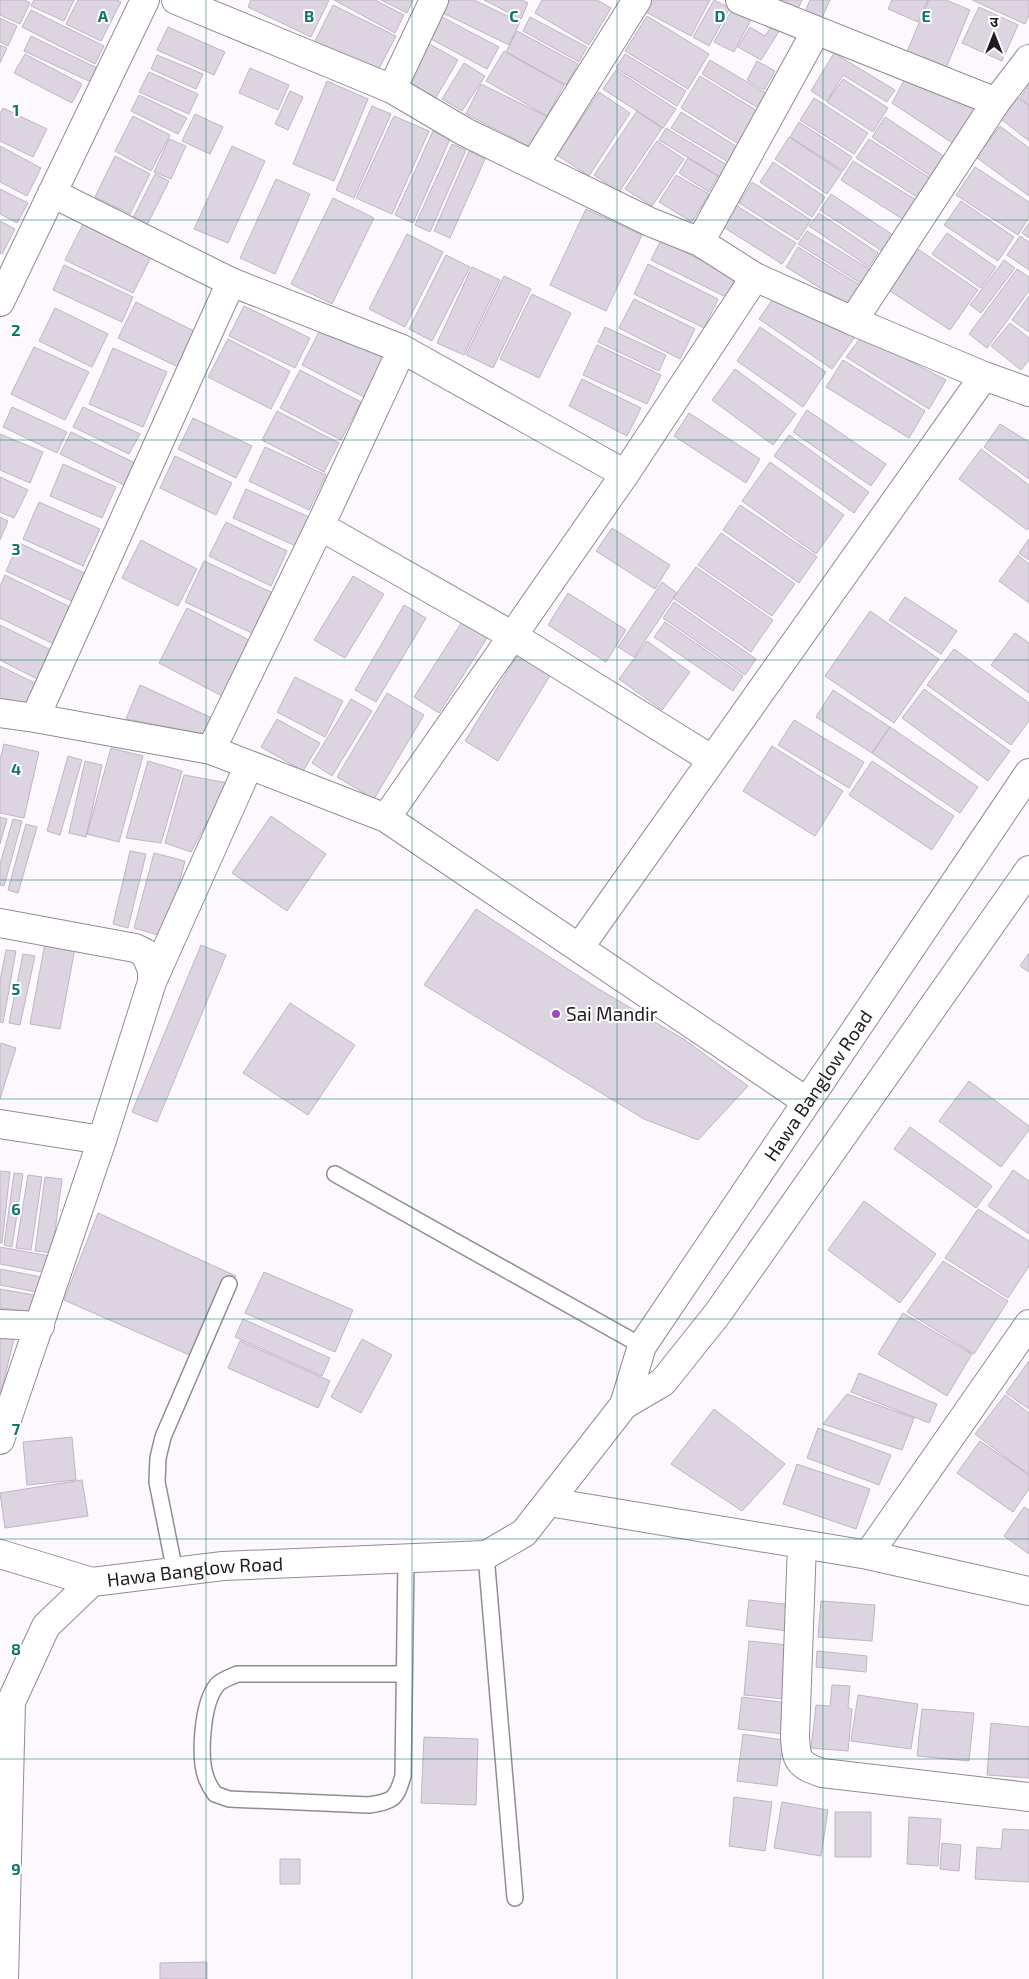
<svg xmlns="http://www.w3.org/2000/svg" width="1029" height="1979" font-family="'Exo 2','Noto Sans Devanagari',sans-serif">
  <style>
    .building { fill: #dcd4e0; stroke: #beb6c2 }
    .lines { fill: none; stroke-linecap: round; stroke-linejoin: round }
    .lane-casing { stroke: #928b96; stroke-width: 18 }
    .street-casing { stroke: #928b96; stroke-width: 30 }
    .secondary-casing { stroke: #928b96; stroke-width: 30 }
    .lane { stroke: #fff; stroke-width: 15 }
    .street { stroke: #fff; stroke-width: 28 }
    .secondary { stroke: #fff; stroke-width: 28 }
    .grid { fill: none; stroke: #0f766e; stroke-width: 1; stroke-opacity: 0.55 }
    .poi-dot { fill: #9a4cbd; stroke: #fff; stroke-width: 2 }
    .labels { text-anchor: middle; stroke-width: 4; stroke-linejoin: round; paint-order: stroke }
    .poi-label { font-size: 19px; fill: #1e1c20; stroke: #fff; text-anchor: start }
    .street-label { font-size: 19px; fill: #1e1c20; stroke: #fff }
    .grid-label { font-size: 16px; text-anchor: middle; font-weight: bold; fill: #0f766e; stroke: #fff; stroke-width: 4; stroke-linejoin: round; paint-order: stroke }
  </style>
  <rect width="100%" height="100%" fill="#fcf8fd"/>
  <path class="building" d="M0,0H25L30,3L20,24L0,15Z
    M34,0H74L64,21L31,6Z
    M78,0H117L121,2L101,41L66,24Z
    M251,0H329L311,37L248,7Z
    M334,0H375L404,15L395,33Z
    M381,0H413L407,13Z
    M450,0H474L520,22L509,45L443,13Z
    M484,0H522L528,3L521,19Z
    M542,0H597L611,8L589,45L535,13Z
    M647,0H710L691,36L642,10Z
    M714,0L730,8L709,46L693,37Z
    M757,0H802L795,16Z
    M810,0H830L820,22L804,14Z
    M892,0H928L918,22L888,9Z
    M929,0H946L970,10L944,73L905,56Z
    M972,0H1029V15L1025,24Z
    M333,5L396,36L375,76L313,45Z
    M734,6L753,16L734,52L714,42Z
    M979,7L1018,25L1002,61L962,43Z
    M31,10L104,46L95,64L22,27Z
    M440,16L499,47L487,69L429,38Z
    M647,16L709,54L688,89L625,51Z
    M530,17L587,47L579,62L523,31Z
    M0,18L17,26L8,46L0,42Z
    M772,25L780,30L761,60L738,47L750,27L765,36Z
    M168,27L225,52L214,75L157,50Z
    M517,31L578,64L566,85L506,52Z
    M31,36L97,68L91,82L24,51Z
    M426,42L458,60L434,101L402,83Z
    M0,45L7,48L0,63Z
    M504,51L564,85L547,116L486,81Z
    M834,53L895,90L887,102L843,75L827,101L811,91Z
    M25,54L82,84L72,103L14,73Z
    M625,54L686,91L677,106L616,68Z
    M157,55L203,74L196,89L151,69Z
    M710,60L769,95L760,109L702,74Z
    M757,61L775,71L764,90L747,80Z
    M464,63L485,76L462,111L442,99Z
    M250,68L289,85L278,110L239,93Z
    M616,70L676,109L663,128L603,89Z
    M149,72L198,94L189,114L139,92Z
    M908,73L977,108L954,144L892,103Z
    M700,76L759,112L739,144L681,108Z
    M843,79L888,108L873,132L827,102Z
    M327,81L368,99L334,181L293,164Z
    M481,84L548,117L532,148L466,114Z
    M1029,85V105L1020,98Z
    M290,91L303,97L288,130L275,124Z
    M599,92L630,113L589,176L557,155Z
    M139,95L187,118L178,134L131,111Z
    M1017,97L1029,106V141L1001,119Z
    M814,98L868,133L854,154L800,120Z
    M372,106L391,114L354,198L336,190Z
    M3,108L47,129L33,157L0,141V113Z
    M637,111L662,128L619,192L594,175Z
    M681,112L739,148L730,163L671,128Z
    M195,114L223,127L210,154L182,141Z
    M133,116L170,135L151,171L115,151Z
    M394,116L429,131L392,214L356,198Z
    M885,117L945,157L932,177L872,137Z
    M799,122L852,157L843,171L790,137Z
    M1000,126L1029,148V196L976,157Z
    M666,128L727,165L720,177L659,140Z
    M433,131L450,139L413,223L395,215Z
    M789,137L842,172L827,194L775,159Z
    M169,139L186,146L171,179L154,172Z
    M869,139L930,178L917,197L856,158Z
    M657,141L684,159L652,206L625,189Z
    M452,144L466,150L430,232L415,225Z
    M0,146L41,168L27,196L0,182Z
    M232,146L265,161L228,243L194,229Z
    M469,151L485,159L450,238L434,231Z
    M115,156L150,174L130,214L95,197Z
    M688,158L718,176L709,192L679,173Z
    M853,161L916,200L904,220L841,180Z
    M773,162L825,197L812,217L760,182Z
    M975,167L1029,202V217L1018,235L956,195Z
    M155,174L169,181L146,227L132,220Z
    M676,175L709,194L692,222L659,202Z
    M276,179L310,194L275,274L240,258Z
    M752,182L811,220L798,240L739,203Z
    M0,189L28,203L17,223L0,214Z
    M831,194L893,235L882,251L820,210Z
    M333,198L374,218L332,304L291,284Z
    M961,201L1014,237L998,261L944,225Z
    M734,204L796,243L782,264L720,225Z
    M586,209L642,235L606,311L550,285Z
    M819,213L878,253L869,267L809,226Z
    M0,221L15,229L2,254L0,253Z
    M1029,223V238L1022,233Z
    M83,224L151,257L133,293L65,260Z
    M807,231L871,270L862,284L798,244Z
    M947,233L996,267L981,288L932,254Z
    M407,234L443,252L405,327L369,309Z
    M1020,236L1029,242V270L1007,255Z
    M661,240L736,278L726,297L651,260Z
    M798,247L860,285L848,305L786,267Z
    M915,247L978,290L950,330L887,289Z
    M446,255L470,267L432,341L409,329Z
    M1004,260L1015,268L981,313L970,305Z
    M648,264L718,299L704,328L634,294Z
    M64,265L133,297L122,322L53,290Z
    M472,267L500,280L464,355L437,343Z
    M1017,269L1029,277V291L987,348L969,334Z
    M504,276L531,289L493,368L466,355Z
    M777,293L857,334L832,369L759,319Z
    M532,294L571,313L539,378L500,359Z
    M1029,296V332L1012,320Z
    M634,299L695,329L680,359L619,328Z
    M136,302L196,332L178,367L118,338Z
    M244,306L310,338L295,368L229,336Z
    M55,308L108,334L92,367L39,341Z
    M1010,323L1029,338V360L1021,370L991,346Z
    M322,326L386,359L366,398L302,365Z
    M605,327L666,355L659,371L598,342Z
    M760,327L826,372L803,407L737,361Z
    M862,336L946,380L929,409L846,357Z
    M228,339L290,371L271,409L208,377Z
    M597,345L661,375L647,404L583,375Z
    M34,347L89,372L65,420L11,394Z
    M113,348L167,372L143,427L89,404Z
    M843,360L925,411L909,438L826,387Z
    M735,369L796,414L773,445L712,400Z
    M300,370L361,402L341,440L280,408Z
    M582,379L641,408L627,436L569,406Z
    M12,407L67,432L57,453L3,427Z
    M83,407L140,434L129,454L73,427Z
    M807,410L886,464L871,486L793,432Z
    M277,411L339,443L324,472L262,440Z
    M689,413L760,459L746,483L674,436Z
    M193,418L252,446L236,478L178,449Z
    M1000,424L1029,442V479L984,447Z
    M71,432L135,463L124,485L60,454Z
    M0,434L43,452L30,483L0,470Z
    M789,435L869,492L854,513L774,456Z
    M265,447L326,475L309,510L249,481Z
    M981,449L1029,485V528L1027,530L959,479Z
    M175,456L232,483L216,515L160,488Z
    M770,462L844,515L816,554L742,501Z
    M63,464L116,487L102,518L50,496Z
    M0,477L28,490L14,518L0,512Z
    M246,489L309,517L296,546L233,518Z
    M39,502L100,529L83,566L23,539Z
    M740,505L817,557L799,583L723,530Z
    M0,517L8,521L0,540Z
    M226,522L287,551L271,586L209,556Z
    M612,528L670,565L655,589L596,551Z
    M721,533L795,584L772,616L698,565Z
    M1029,539V560L1019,553Z
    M141,540L197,569L178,606L122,578Z
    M19,543L89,575L76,603L6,571Z
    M1018,555L1029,564V603L999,581Z
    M204,561L273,593L254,634L185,602Z
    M696,567L773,620L751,652L673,598Z
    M5,575L76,610L58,646L0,618V586Z
    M353,576L384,594L345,658L314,640Z
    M662,582L677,593L634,657L618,647Z
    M568,593L626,630L606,662L548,625Z
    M905,597L957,631L941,654L889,620Z
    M674,602L756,659L745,675L663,618Z
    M404,605L426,618L376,702L355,690Z
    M187,608L251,641L222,696L159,663Z
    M870,611L939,659L894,723L825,676Z
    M462,622L487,638L439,713L414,697Z
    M665,622L743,676L733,691L654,637Z
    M0,625L53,651L39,680L0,660Z
    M1015,633L1029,643V693L991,665Z
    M647,641L690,672L662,710L619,679Z
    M954,649L1029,703V721L1011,745L927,685Z
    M518,654L551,674L498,761L465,741Z
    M0,666L35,683L25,706L0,703Z
    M295,677L343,701L325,737L277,712Z
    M140,685L212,718L205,734L126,719Z
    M924,689L1010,751L988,781L902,718Z
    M833,690L890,727L872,753L816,717Z
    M387,693L424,715L374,799L337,777Z
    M351,699L372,711L332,776L312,763Z
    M277,719L320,743L303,771L261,747Z
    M794,720L864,762L849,788L778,745Z
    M890,727L978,787L960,813L872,753Z
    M4,744L39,752L24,818L0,813V760Z
    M772,746L843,791L815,836L743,791Z
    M111,748L143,756L119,842L87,834Z
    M68,756L82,760L60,835L47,831Z
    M85,761L102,765L86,837L69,833Z
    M148,761L182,771L161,843L126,838Z
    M872,761L954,816L932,850L849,795Z
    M184,775L228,783L191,852L165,843Z
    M271,816L326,854L287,911L232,873Z
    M0,817L7,819L0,844Z
    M13,819L22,821L4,886L0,885V864Z
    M26,824L37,827L18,893L8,890Z
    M130,851L146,854L128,928L113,924Z
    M154,853L185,861L165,937L134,928Z
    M476,909L597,988L685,1040L748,1086L698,1140L644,1119L424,985Z
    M45,943L75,948L60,1029L30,1024Z
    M201,945L226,955L157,1122L132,1112Z
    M6,950L16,951L3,1023L0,1022V981Z
    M1029,953V972L1020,966Z
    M23,954L35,956L20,1025L9,1023Z
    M290,1003L355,1045L308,1115L243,1073Z
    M1,1043L16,1048L0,1099V1047Z
    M969,1081L1029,1126V1130L1001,1167L939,1121Z
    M910,1127L992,1186L976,1208L894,1149Z
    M1013,1170L1029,1181V1234L988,1206Z
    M0,1171L10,1172L2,1243H0Z
    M14,1173L23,1174L12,1247L4,1245Z
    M28,1175L42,1177L31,1250L16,1248Z
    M45,1177L62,1179L52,1253L35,1251Z
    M864,1201L936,1254L900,1303L828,1250Z
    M978,1209L1029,1241V1266L1008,1298L945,1258Z
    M98,1213L236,1276L194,1357L64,1300Z
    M0,1247L50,1256L47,1273L0,1264Z
    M943,1261L1008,1301L974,1354L907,1312Z
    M0,1269L42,1277V1293L0,1285Z
    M264,1272L353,1310L335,1352L245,1313Z
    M0,1289L34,1295V1312L0,1308Z
    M903,1313L972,1354L947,1396L878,1354Z
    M243,1319L330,1358L322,1376L235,1337Z
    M0,1337L14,1339L0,1397Z
    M362,1339L392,1355L361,1413L331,1397Z
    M240,1341L330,1381L318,1408L228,1368Z
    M1029,1361V1409L1006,1393Z
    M859,1373L937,1404L929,1423L851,1392Z
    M847,1394L914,1418L902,1450L823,1424Z
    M1005,1395L1029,1413V1475L975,1434Z
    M714,1409L785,1464L742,1511L671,1464Z
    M818,1428L891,1455L879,1485L807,1458Z
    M72,1437L76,1480L27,1485L23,1442Z
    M980,1441L1029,1475V1489L1013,1512L957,1473Z
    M797,1464L870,1489L856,1529L783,1504Z
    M82,1480L88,1516L5,1528L0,1493Z
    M1024,1507L1029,1510V1554L1004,1536Z
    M749,1600L793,1605L789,1631L746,1626Z
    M821,1601L875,1605L872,1641L818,1637Z
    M749,1641L788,1645L784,1699L744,1695Z
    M817,1651L867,1656L866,1672L816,1667Z
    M832,1685L850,1686L848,1708L852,1709L848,1751L811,1748L816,1705L830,1706Z
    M858,1695L918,1704L911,1749L851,1741Z
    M742,1697L788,1703L784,1734L738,1729Z
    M922,1709L974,1713L969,1761L917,1756Z
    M991,1723L1029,1727V1778L987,1775Z
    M743,1734L783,1740L777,1786L737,1781Z
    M424,1737L478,1739L476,1805L421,1803Z
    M734,1797L772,1802L765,1851L729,1846Z
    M782,1802L828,1810L821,1856L774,1848Z
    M835,1812H871V1857H835Z
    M909,1817L941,1819L938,1866L907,1864Z
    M1003,1829L1029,1830V1882L975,1879L977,1847L1001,1849Z
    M942,1843L961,1845L959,1871L940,1869Z
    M280,1859H300V1884H280Z
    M207,1962V1979H160V1963Z"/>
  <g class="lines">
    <defs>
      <path id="lane" d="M335,1174L642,1346
        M486,1555L515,1898
        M175,1572L157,1482L158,1458L163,1437L229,1284
        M404,1674H237C231,1677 221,1680 217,1685C202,1703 198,1759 207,1780C209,1785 212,1790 215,1794L229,1799L369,1805C393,1801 396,1800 403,1776L406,1559"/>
      <path id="street" d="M176,0L392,89L465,132L650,222L700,242L755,277L853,321L984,376L1029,392
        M740,0L996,102
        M392,89L434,0
        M534,165L637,0
        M52,193L231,282L402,349L625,474
        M700,242L816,31
        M0,302L145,0
        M853,321L996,102L1029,59
        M320,526L513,636L711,759
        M0,713L35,718L231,282
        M35,718L211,750L386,818L806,1101
        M211,750L320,526L402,349
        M386,818L625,474L755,277
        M0,923L135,948L145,953L152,970V982L102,1140L0,1440
        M579,948L984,376
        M152,982L249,765
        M0,1124L102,1140
        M0,1324L40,1326
        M549,1502L868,1555L1029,1591
        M802,1544L795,1736C796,1760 798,1765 822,1773L1029,1797
        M0,1554L92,1582
        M868,1555L1029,1324"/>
      <g id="secondary">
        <path id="s1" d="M624,1405L642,1346L1029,773"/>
        <path id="s2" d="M4,1979L11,1702L46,1626L92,1582L223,1566L486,1555L524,1533L624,1405L663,1382L718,1313L1029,870"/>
      </g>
    </defs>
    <use href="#lane" class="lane-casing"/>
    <use href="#street" class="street-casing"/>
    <use href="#secondary" class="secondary-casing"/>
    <use href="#lane" class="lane"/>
    <use href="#street" class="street"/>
    <use href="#secondary" class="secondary"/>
  </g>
  <path class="grid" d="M206,0V1979M412,0V1979M617,0V1979M823,0V1979M0,220H1029M0,440H1029M0,660H1029M0,880H1029M0,1099H1029M0,1319H1029M0,1539H1029M0,1759H1029"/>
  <circle class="poi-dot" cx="556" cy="1014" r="5"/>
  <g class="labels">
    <g class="poi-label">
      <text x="566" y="1021">Sai Mandir</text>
    </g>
    <g class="street-label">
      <text dy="7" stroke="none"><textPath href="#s1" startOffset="376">Hawa Banglow Road</textPath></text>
      <text dy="7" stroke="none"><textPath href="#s2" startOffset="528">Hawa Banglow Road</textPath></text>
    </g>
  </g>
  <g class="grid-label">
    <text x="103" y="22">A</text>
    <text x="309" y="22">B</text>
    <text x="514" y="22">C</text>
    <text x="720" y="22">D</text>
    <text x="926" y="22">E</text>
    <text x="16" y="116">1</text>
    <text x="16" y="336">2</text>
    <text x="16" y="555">3</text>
    <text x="16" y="775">4</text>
    <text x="16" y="995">5</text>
    <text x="16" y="1215">6</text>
    <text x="16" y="1435">7</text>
    <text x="16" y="1655">8</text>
    <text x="16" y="1875">9</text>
  </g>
  <g transform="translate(994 35)" stroke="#ffffff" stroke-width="4" paint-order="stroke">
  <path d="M0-4L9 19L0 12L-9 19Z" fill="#1e1c20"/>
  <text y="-8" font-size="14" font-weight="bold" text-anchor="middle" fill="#1e1c20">उ</text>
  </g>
</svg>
